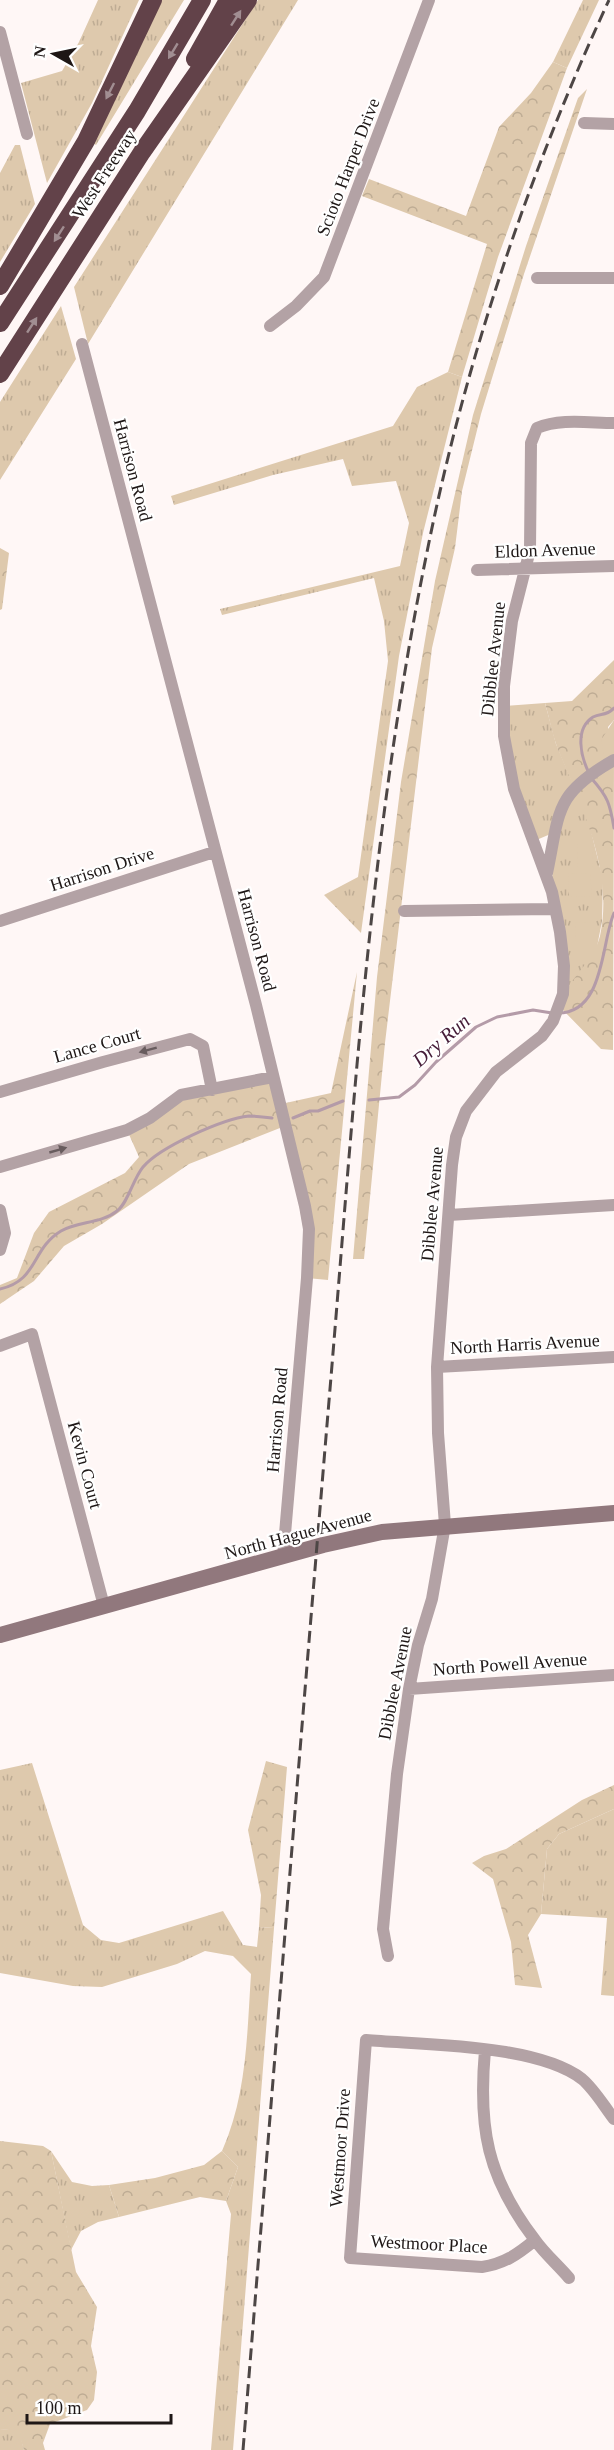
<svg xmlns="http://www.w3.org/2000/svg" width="614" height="2450" font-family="Georgia,serif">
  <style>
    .grass { fill: url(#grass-tufts) }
    .forest { fill: url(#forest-crowns) }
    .green { fill: #dec9ad }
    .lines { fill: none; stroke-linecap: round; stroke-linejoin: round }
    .stream { stroke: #b49ba8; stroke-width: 3 }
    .street { stroke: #b3a2a5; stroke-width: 12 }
    .secondary { stroke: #91787d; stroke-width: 16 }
    .highway { stroke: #624249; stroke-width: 18 }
    .rail { stroke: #4d4645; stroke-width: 3; stroke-dasharray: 12 6; stroke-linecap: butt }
    .oneway { fill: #a18e92 }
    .oneway2 { fill: #685c5e }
    .labels { text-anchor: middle; stroke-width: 4.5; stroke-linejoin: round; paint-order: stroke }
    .street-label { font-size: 18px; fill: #1e1716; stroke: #fff }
    .water-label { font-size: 20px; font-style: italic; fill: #451b37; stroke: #fff }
  </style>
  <defs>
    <pattern id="grass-tufts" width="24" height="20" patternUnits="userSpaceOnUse" patternTransform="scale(1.5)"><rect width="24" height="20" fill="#dec9ad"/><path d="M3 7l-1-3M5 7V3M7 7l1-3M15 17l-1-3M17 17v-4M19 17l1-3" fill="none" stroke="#beac94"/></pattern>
    <pattern id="forest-crowns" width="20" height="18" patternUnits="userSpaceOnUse" patternTransform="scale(1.5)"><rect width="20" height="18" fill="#dec9ad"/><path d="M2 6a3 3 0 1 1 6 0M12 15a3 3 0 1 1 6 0" fill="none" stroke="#beac94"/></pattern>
  </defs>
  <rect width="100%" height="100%" fill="#fff7f6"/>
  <path class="grass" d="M98,0H139L92,103L47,183L21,83L62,71L79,42Z
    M161,0H184L96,145L92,142Z
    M258,0H298L88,344L74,287Z
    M583,0H599L567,68L553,62Z
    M15,145H20L35,204L0,262V173Z
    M61,306L76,359L0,480V402Z
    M448,372L462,377L423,533L399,656L361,933L324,895L358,877L388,661L384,621L374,578L222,615L220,609L400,566L409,523L396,481L352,486L343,459L273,475L174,505L171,496L393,426L417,387Z
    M545,703L556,744L588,819L603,880L602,921L597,947L593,956L563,994L552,892L553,833L534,841L514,789L503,706Z
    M32,1763L83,1925L101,1940L119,1943L223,1911L243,1945L257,1947L259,1927L274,1928L233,2450H211L231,2214L226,2201L238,2167L222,2151C247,2095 247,2034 251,1974L233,1956L205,1951L177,1964L102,1987L73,1986L0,1973V1770Z
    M614,1809V1996L601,1995L607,1918L541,1914L547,1849L559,1834Z
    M51,2151L72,2182L92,2186L109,2185L119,2217L98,2222L81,2231L71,2250Z
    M0,2429L19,2430L24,2450H0Z"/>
  <path class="forest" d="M553,62L567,68L498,257L462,377L448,372L487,244L362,196L369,179L466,216L499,127L531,93Z
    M587,89L524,274L481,414L462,491L455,548L432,648L385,1043L364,1259H353L377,977L401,782L435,581L473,415L526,246L578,98Z
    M0,548L9,553L2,609L0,610Z
    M614,660V720L608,727L614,760L613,1050L601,1049L560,1007C566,979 593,964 600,936C614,870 581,806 557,747C552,733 549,717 545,703L572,701Z
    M357,972L328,1280L307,1278L308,1254L285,1126L189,1164L102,1224L64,1246L34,1281L0,1304V1285L17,1278L34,1233L49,1212L125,1173L139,1157L127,1130L174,1099L273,1077L281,1104L331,1093Z
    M266,1761L287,1767L274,1928L259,1927L261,1895L248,1830Z
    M614,1785V1809L559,1834L547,1849L541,1914L528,1935L542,1988L515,1985L511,1942L493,1879L472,1863L484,1856L506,1849L582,1800Z
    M0,2141L43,2146L51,2151L76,2272L97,2307L91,2346L97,2372L94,2400L87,2410L50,2424L43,2443L45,2450H24L18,2431L0,2429Z
    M222,2151L238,2167L226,2201L200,2197L119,2217L109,2185L155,2178L204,2165Z"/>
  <path class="green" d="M614,720V760L604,754L601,740Z
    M577,843H592L593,868H578Z
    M590,873L592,896L569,897L568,874Z
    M576,922L594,923V941H575Z"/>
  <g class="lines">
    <path class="stream" d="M589,773C581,757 574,729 593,717C601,713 607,716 614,708
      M592,779C608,797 610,804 614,828
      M558,1013C605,1013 601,942 614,913
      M369,1100L399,1097L415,1085L436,1062L476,1027L497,1017L533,1010L552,1013
      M293,1118L310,1111H318L343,1101
      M0,1289C38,1281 31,1249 61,1231C77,1221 101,1224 117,1211C128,1203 133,1179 143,1167C160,1147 222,1119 249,1116C257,1116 265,1117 272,1118"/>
    <path class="street" d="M0,32L27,134
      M584,123L614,124
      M537,278H614
      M270,326L296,306L324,277L429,0
      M82,344L256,1005L305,1206L309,1229L307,1278L283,1557
      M477,570L614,566
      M547,873C560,811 554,794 614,760
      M404,911L555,909
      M0,921L214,852
      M0,1092L103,1062L190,1039L203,1046L212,1090
      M0,1167L127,1130L150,1118L181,1095L273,1077
      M0,1210L5,1233L0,1250
      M449,1215L614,1205
      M0,1346L32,1334L104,1606
      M437,1367L614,1357
      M409,1689L614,1675
      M388,1956L383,1929L397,1774L409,1689L418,1645L432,1599L445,1525L438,1433L437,1367L452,1165L456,1137L466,1111L496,1072L542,1036L553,1021L563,994L564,966L560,932L552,892L514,789L504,736V686L512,621L530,550L531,443L537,428C560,418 590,423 614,423
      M485,2050C478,2128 487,2177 535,2240C545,2254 558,2265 569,2278
      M535,2240C518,2254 504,2264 482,2267L350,2258L366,2040C423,2045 537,2044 582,2079C594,2089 604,2106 614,2119"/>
    <path class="secondary" d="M0,1635L323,1545L382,1532L614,1513"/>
    <path class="highway" d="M195,59L228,0
      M0,286L86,141L153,0
      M0,323L137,111L202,0
      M0,374L142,152L248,0"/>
    <path class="rail" d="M243,2450C272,2092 301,1735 331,1377C354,1103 371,828 426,557C464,365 527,177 609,0"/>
  </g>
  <defs><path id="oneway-solid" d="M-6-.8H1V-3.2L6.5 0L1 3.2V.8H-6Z" transform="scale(1.5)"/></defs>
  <g class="oneway">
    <use href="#oneway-solid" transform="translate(236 18) rotate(-57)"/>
    <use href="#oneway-solid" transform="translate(173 51) rotate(121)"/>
    <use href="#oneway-solid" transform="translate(110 91) rotate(117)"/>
    <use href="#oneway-solid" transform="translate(59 234) rotate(123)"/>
    <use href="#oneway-solid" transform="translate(32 325) rotate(-57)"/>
  </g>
  <g class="oneway2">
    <use href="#oneway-solid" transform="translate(148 1050) rotate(165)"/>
    <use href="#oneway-solid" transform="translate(58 1150) rotate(-16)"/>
  </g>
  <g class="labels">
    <g class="street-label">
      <text transform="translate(348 167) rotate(-69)" y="6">Scioto Harper Drive</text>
      <text transform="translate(104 174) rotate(-57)" y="6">West Freeway</text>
      <text transform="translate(133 470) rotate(75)" y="6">Harrison Road</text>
      <text transform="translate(545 550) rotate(-2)" y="6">Eldon Avenue</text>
      <text transform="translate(493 659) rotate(-84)" y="6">Dibblee Avenue</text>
      <text transform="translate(102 869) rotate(-18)" y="6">Harrison Drive</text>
      <text transform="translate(257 940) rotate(75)" y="6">Harrison Road</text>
      <text transform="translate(97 1045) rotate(-16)" y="6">Lance Court</text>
      <text transform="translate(432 1204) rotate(-85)" y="6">Dibblee Avenue</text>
      <text transform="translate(525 1344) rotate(-3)" y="6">North Harris Avenue</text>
      <text transform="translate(277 1420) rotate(-85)" y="6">Harrison Road</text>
      <text transform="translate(85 1465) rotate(75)" y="6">Kevin Court</text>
      <text transform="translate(298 1534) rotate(-15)" y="6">North Hague Avenue</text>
      <text transform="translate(510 1664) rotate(-4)" y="6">North Powell Avenue</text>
      <text transform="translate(395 1683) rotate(-79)" y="6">Dibblee Avenue</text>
      <text transform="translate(340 2148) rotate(-86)" y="6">Westmoor Drive</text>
      <text transform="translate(429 2244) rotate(3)" y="6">Westmoor Place</text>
    </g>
    <g class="water-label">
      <text transform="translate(441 1040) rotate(-41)" y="7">Dry Run</text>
    </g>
  </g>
  <g transform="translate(54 54) rotate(279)" stroke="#ffffff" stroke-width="4.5" paint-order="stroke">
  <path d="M0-4.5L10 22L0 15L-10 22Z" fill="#1e1716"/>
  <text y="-9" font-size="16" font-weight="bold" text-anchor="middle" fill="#1e1716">N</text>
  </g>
  <path d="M27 2414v9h144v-9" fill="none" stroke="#1e1716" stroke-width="3"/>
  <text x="36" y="2414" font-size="18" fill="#1e1716" stroke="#ffffff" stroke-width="4.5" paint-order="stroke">100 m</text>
</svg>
